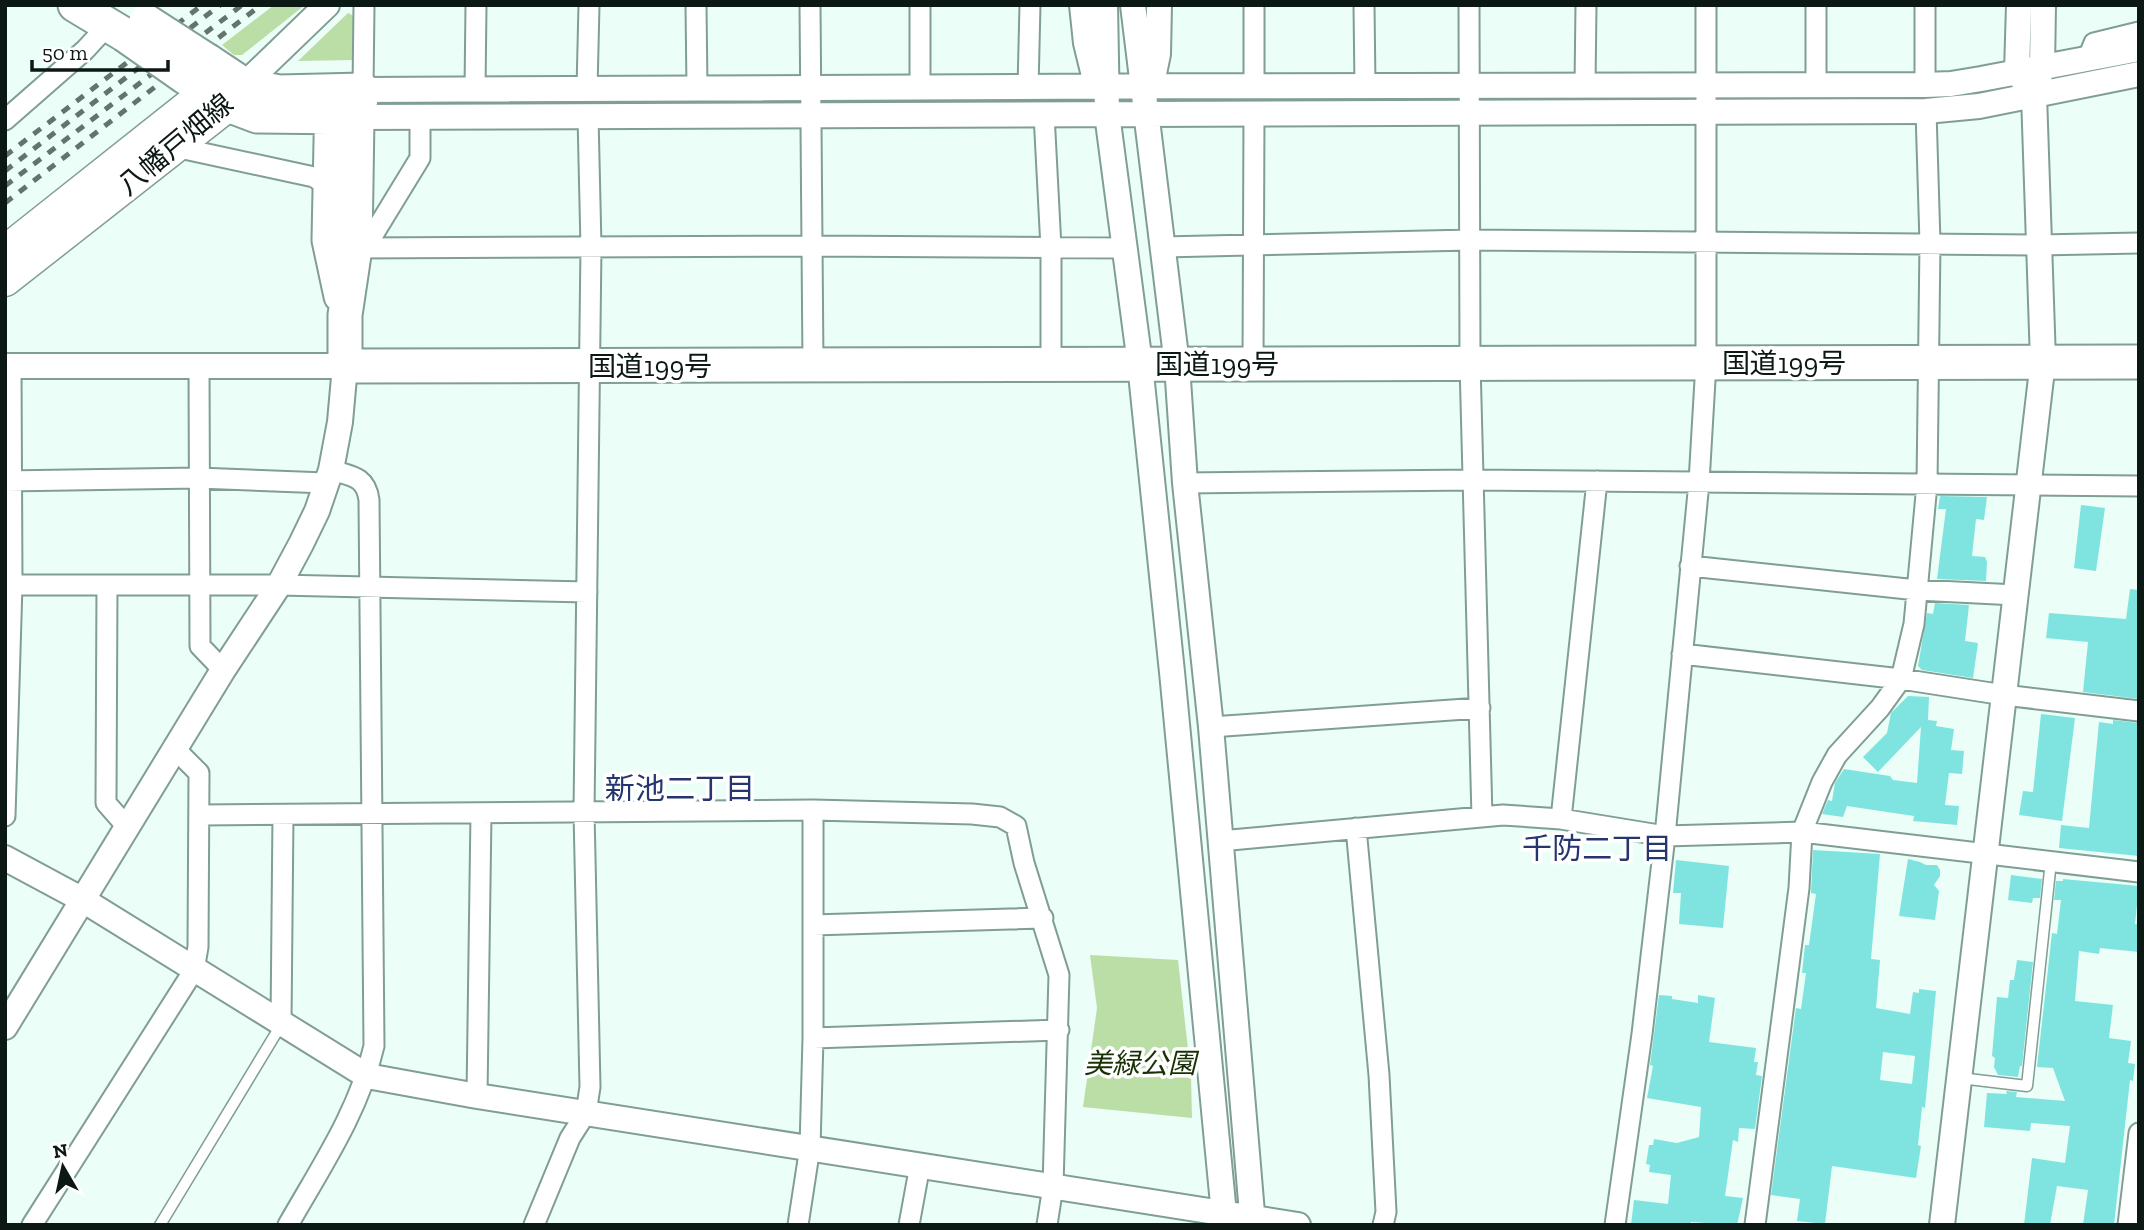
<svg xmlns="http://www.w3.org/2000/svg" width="2144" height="1230" font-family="'Zilla Slab','Noto Sans JP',serif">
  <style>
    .green { fill: #bbdea7 }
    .building { fill: #7fe4e0; fill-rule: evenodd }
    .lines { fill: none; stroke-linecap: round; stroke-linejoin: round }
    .service-casing { stroke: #809e94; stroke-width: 13 }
    .minor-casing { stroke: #809e94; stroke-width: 23 }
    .tertiary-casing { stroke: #809e94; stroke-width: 28 }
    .primary-casing { stroke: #809e94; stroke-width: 35 }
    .trunk-casing { stroke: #809e94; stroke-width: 37 }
    .service { stroke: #fff; stroke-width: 10 }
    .minor { stroke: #fff; stroke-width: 19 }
    .tertiary { stroke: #fff; stroke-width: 24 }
    .primary { stroke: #fff; stroke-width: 32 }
    .trunk { stroke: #fff; stroke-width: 33 }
    .rail { stroke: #64736e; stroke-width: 5; stroke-dasharray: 9 9; stroke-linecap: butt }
    .trunk-bridge-casing { stroke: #809e94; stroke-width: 37; stroke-linecap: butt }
    .trunk-bridge { stroke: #fff; stroke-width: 33 }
    .labels { text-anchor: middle; stroke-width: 7; stroke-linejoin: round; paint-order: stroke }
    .street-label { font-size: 28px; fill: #0c1814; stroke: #fff }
    .park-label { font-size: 28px; font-style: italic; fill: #183104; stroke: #fff }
    .neighbourhood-label { font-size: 30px; fill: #25356d; stroke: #fff }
  </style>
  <rect width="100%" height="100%" fill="#ebfef7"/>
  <path class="green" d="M274,5H305L242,55H234L222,45Z
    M348,13L354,16L353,60L298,61Z
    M1090,955L1178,960L1191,1076L1192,1118L1083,1107L1097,1008Z"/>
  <path class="building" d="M1940,496L1987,497L1984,520L1976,519L1972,556L1985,557L1987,562L1986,581L1937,579L1946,509H1938Z
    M2081,505L2105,508L2096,571L2074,568Z
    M2130,589L2139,590V699L2083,692L2088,642L2046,638L2049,613L2126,619Z
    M1935,603L1969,605L1965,641L1978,643L1973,678L1922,670L1918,666L1927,613L1933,614Z
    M1908,696L1929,697L1928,720L1937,721L1936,726L1954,729L1951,750L1964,751L1962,774L1949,773L1945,805L1959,806L1957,825L1913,821L1914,816L1847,806L1843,817L1822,814L1828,800L1832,801L1835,783L1844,769L1890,776L1893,780L1917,783L1921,727L1878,772L1863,757L1887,733L1891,713Z
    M2041,714L2075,718L2062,821L2019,815L2023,791L2033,792Z
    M2113,720L2139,723V856L2059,848L2061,825L2089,828L2099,722L2113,724Z
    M1813,850L1880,854L1871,959L1880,960L1876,1008L1910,1014L1913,992L1919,993V989L1936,991L1925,1108L1922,1107L1918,1145L1921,1146L1916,1178L1832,1166L1825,1224L1797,1221L1800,1199L1771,1195L1796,1008L1801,1009L1806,973H1802L1805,945H1809L1816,894L1811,893ZM1883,1052L1915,1056L1912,1084L1880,1080Z
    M1908,859L1920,862L1926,865H1937L1940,870V876L1934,885L1939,891L1935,920L1899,916Z
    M1676,860L1729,866L1723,928L1679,924L1681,893H1673Z
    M2011,875L2042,879L2040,898H2033L2032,903L2008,900Z
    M2063,879L2139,886L2135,924H2139V952L2100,948L2099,954L2079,951L2075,1001L2113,1005L2109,1038L2131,1041L2128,1063L2135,1064L2133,1081L2130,1080L2114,1225H2083L2088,1190L2057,1186L2050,1225H2024L2032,1158L2065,1163L2070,1126L2031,1123L2030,1131L1984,1127L1987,1093L2007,1094L2006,1091L2017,1092L2016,1097L2065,1101L2053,1068L2037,1067L2052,933L2057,934L2061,900H2054L2056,881H2063Z
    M2017,960L2033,962L2022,1066H2020L2018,1077L1998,1075L1994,1067L1995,1058L1992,1056L1997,997L2008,998L2010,980H2014Z
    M1659,995L1672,996V999L1698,1003V995L1715,998L1709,1042L1756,1048L1754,1062H1758L1756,1075L1762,1076L1755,1129L1739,1128L1738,1142L1733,1140L1725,1196L1743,1198L1737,1225L1691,1222V1225H1631L1634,1200L1668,1204L1671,1175L1649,1172L1650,1165L1646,1164L1649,1145H1653L1654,1139L1677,1143L1699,1137L1701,1107L1647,1098L1653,1066L1650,1065Z"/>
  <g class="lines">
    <defs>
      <path id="service" d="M1960,1078L2027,1086L2051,861
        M160,1225L281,1025"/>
      <path id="minor" d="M696,5L697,89
        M810,5L813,365
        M1364,5L1365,87
        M1469,5L1470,363L1482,817
        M2087,60L2094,43L2139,32
        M1816,85V5
        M1925,85V5
        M1254,86V5
        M1585,86L1586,5
        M1028,88L1030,5
        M587,89L589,5
        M920,89V5
        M363,90L364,5
        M475,90L476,5
        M1044,114L1051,248V365
        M5,120L85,50L108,25
        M175,147L314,177L323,183L330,193
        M1163,247L1470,240L2039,245L2139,243
        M355,248L811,246L1125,248
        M365,248L420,158V116
        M1253,364L1254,113
        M199,366L200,646L223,670
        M5,481L198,478L326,483
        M1185,483L1473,480L2139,486
        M1690,566L1917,590L2016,595
        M5,585H279L587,592
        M107,585L106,803L128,828
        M1682,654L1901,679L2004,695L2139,711
        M1211,727L1480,708
        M200,815L813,810L972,814L1000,817L1016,826L1024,863L1059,975L1053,1186L1047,1225
        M5,816L12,585L11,366
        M1561,819L1597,481
        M1356,828L1379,1075L1386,1212L1383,1225
        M1220,841L1503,815L1561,819L1665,836L1802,832L2139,872
        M813,925L1043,918
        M281,1024L283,815
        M813,1038L1059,1030
        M477,1096L481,813
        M32,1225L194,970L198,947L199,773L176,750
        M288,1225C321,1167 359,1111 374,1046L369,500C366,476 351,476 331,470
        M534,1225L570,1138L586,1113L590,1087L584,812L591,247L588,116
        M798,1225L810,1147L813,1038V810
        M909,1225L920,1165
        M1615,1225L1642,1034L1665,836L1699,482L1706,363V5
        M1755,1225L1799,888L1802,832L1822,782L1837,755L1880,708L1901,679L1914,624L1927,484L1930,243L1926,111
        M2128,1225L2139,1133"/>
      <path id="tertiary" d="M1082,5L1086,43L1096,84
        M1105,5L1107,114L1140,364L1172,672L1225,1225
        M1133,5L1177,365L1185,483L1211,727L1253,1225
        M2019,5L2017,72L2025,83
        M244,85L327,5
        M1151,88L1158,54L1159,5
        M363,90C884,88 1404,84 1925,85L1951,84L1981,79L2139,49
        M357,117L1926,111L1979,106L2139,74
        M5,366H345L340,422L331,470L317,511L301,544L279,585L223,670L5,1027
        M5,858L83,900L367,1076L477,1096L1298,1225
        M1942,1225L2043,361L2034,95L2042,68L2043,5"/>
      <path id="primary" d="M5,252L208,91L232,87
        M5,280L228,105L243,86"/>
      <path id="trunk" d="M75,5L125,35
        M208,61L244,85L279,92L363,90L357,117L355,248L345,315V366L2139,362
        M185,77L228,105L257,116L354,117
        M332,93L329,240L341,296"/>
    </defs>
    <use href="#service" class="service-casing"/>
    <use href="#minor" class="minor-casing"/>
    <use href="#tertiary" class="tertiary-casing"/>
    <use href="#primary" class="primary-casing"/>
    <use href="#trunk" class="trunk-casing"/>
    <use href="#service" class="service"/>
    <use href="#minor" class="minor"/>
    <use href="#tertiary" class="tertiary"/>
    <use href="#primary" class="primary"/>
    <use href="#trunk" class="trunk"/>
    <path class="rail" d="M5,156L202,5
      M5,171L220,5
      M5,186L242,5
      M5,203L261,5"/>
    <defs>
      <path id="trunk-bridge" d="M146,21L208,61
        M125,35L185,77"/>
    </defs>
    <use href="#trunk-bridge" class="trunk-bridge-casing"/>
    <use href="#trunk-bridge" class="trunk-bridge"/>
  </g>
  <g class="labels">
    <g class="street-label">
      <text transform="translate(175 144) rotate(-40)" y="10">八幡戸畑線</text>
      <text x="1784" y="373">国道199号</text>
      <text x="1217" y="374">国道199号</text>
      <text x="650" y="376">国道199号</text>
    </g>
    <g class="park-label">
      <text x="1140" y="1073">美緑公園</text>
    </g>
    <g class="neighbourhood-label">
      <text x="680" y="799">新池二丁目</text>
      <text x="1597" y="859">千防二丁目</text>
    </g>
  </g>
  <rect width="2144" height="1230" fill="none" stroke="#0c1814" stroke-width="14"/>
  <g transform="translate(63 1167) rotate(351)" stroke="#ffffff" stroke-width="5" paint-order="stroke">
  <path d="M0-5L12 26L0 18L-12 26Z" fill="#0c1814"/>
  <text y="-10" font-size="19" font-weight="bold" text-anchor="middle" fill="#0c1814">N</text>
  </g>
  <path d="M32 60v10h136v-10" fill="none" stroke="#0c1814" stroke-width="3.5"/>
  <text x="42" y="60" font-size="21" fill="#0c1814" stroke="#ffffff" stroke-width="5" paint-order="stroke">50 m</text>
</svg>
